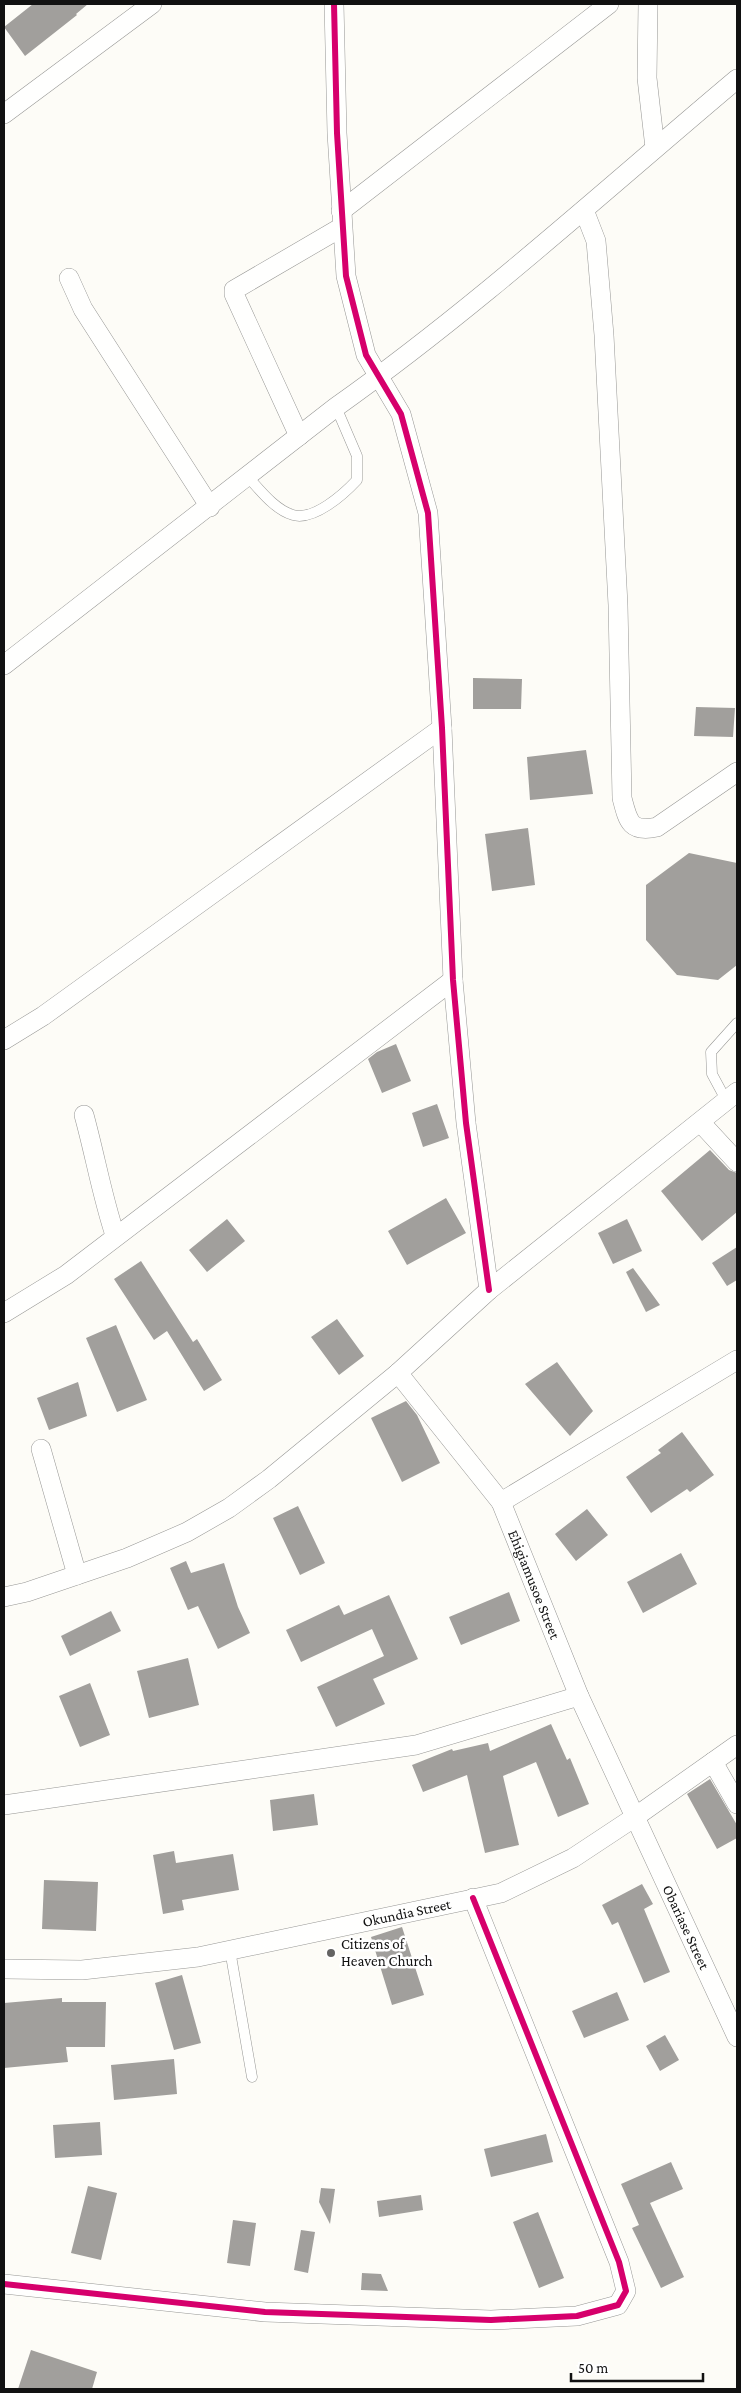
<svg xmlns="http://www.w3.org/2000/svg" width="741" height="2393" font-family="'Crimson Pro',serif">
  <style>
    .building { fill: #a19f9c }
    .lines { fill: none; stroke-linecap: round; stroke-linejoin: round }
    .service-casing { stroke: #979795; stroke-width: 11 }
    .minor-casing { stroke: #979795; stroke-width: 20 }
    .service { stroke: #fffffe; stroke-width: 10 }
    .minor { stroke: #fffffe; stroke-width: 19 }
    .cycleway-casing { stroke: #fff; stroke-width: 9 }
    .cycleway { stroke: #d6006c; stroke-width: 6 }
    .poi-dot { fill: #646362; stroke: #fff; stroke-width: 2 }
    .labels { text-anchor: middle; stroke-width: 5; stroke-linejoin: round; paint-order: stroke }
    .street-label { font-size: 15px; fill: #111; stroke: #fff }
    .poi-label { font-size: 15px; fill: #111; stroke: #fff; text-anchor: start }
  </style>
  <rect width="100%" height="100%" fill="#fdfcf7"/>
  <path class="building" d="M33,4H88L76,14L77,15L25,56L4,27Z
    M473,678L522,679L521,709H473Z
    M696,707L735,708L733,737L694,736Z
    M586,750L593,794L530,800L527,757Z
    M528,828L535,885L492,891L485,834Z
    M689,853L737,863V965L718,980L677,975L646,940V885Z
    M396,1044L411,1081L382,1093L368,1059L377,1052Z
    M437,1104L449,1138L423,1147L412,1113Z
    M710,1150L729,1170L737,1173V1212L702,1241L661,1191Z
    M446,1198L466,1233L407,1265L388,1231Z
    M227,1219L245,1241L207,1272L189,1250Z
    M627,1219L642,1251L613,1264L598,1233Z
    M737,1247V1280L727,1286L712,1263Z
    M141,1261L193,1342L197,1339L222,1380L204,1391L167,1331L154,1340L114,1279Z
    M633,1268L660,1305L646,1312L626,1272Z
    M337,1319L364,1356L339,1375L311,1337Z
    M116,1325L147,1400L117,1412L86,1338Z
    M557,1362L593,1411L570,1436L525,1384Z
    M78,1382L87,1416L49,1430L37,1398Z
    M406,1401L417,1415L440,1463L402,1482L371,1418Z
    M682,1432L714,1475L690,1492L687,1489L651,1513L626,1477L661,1453L658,1450Z
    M298,1506L325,1563L300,1575L273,1518Z
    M587,1509L608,1535L576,1561L555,1534Z
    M681,1553L697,1584L643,1613L627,1582Z
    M186,1561L191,1573L224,1563L238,1607L250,1633L218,1649L198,1606L188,1610L170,1568Z
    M509,1592L520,1621L461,1645L449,1617Z
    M389,1595L418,1659L373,1679L385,1704L336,1727L317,1687L384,1656L372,1629L301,1662L286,1630L339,1605L344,1615Z
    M111,1611L121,1631L70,1656L61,1636Z
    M188,1658L199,1705L149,1718L137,1671Z
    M90,1683L110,1735L80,1747L59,1696Z
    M551,1724L567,1760L570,1758L589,1804L558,1817L536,1762L503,1776L519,1845L485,1853L467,1775L423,1792L412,1765L452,1749L453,1751L488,1743L490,1751Z
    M710,1779L737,1825V1838L717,1849L687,1794Z
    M314,1794L318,1825L273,1831L270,1800Z
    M174,1851L176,1863L233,1854L239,1890L182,1900L184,1910L163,1914L153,1855Z
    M44,1880L98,1882L96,1931L42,1929Z
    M642,1884L653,1904L644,1909L670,1972L644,1983L618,1922L612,1925L602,1905Z
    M402,1927L424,1995L392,2005L371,1937Z
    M182,1975L201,2043L174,2050L155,1983Z
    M617,1992L629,2020L584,2038L572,2011Z
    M62,1998V2002H106L105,2047H66L68,2062L4,2068V2003Z
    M665,2035L679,2060L660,2071L646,2046Z
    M174,2059L177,2094L114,2100L111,2065Z
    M100,2122L102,2155L55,2158L53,2125Z
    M546,2134L553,2162L491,2177L484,2149Z
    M671,2162L683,2189L650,2203L684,2277L661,2288L632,2228L639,2225L621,2184Z
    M88,2186L117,2193L101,2260L71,2253Z
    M321,2188L335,2189L330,2224L319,2202Z
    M421,2195L423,2210L379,2217L377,2201Z
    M538,2212L564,2278L539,2288L513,2222Z
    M233,2220L256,2223L250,2266L227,2263Z
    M301,2230L315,2232L308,2273L294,2270Z
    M362,2273L381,2274L388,2291L361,2290Z
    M31,2350L97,2372L92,2389H18Z"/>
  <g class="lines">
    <defs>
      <path id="service" d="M248,477C260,490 275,510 293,515C314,521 344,494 357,480V456L336,407
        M726,1100L712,1074L711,1052L737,1023
        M230,1950L252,2077"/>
      <g id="minor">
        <path d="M334,4L337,133L346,276L366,355L401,414L428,513L442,728L453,980L466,1123L489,1290"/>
        <path d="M648,4L647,78L655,148"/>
        <path d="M4,114L152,4"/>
        <path d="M584,210L596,241L604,335L618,605L622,798C628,821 630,833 657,827L737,772"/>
        <path d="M341,211L609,4"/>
        <path d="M69,278L83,309L210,507"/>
        <path d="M299,436L234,294V290L342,227"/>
        <path d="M4,665L336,407C476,308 606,189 737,79"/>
        <path d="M4,1040L43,1016L442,728"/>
        <path d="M84,1115C95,1155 102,1196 115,1235"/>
        <path d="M701,1123L737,1162"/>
        <path d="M4,1313L66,1275L453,980"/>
        <path id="s1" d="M398,1373L501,1502L579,1696L737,2037"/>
        <path d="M41,1449L77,1575"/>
        <path d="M501,1502L737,1360"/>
        <path d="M4,1597L27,1592L127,1558L187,1532L229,1508L269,1479L398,1373L489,1290L737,1092"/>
        <path d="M713,1762L737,1804"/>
        <path d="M4,1805L416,1745L579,1696"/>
        <path id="s2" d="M4,1969L82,1970L198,1957L501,1893L573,1858L635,1817L737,1745"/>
        <path d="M4,2284L265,2312L491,2320L577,2316L618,2305L626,2291L619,2262L473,1898"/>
      </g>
    </defs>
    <use href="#service" class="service-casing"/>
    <use href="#minor" class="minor-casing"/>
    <use href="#service" class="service"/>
    <use href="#minor" class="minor"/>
    <defs>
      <path id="cycleway" d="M334,4L337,133L346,276L366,355L401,414L428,513L442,728L453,980L466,1123L489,1290
        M4,2284L265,2312L491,2320L577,2316L618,2305L626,2291L619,2262L473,1898"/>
    </defs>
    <use href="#cycleway" class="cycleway-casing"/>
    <use href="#cycleway" class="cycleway"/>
  </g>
  <circle class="poi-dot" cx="331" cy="1953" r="5"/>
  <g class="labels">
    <g class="street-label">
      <text dy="5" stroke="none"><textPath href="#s1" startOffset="254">Ehigiamusoe Street</textPath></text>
      <text dy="5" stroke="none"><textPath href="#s2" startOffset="408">Okundia Street</textPath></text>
      <text dy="5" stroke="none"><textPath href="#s1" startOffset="629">Obariase Street</textPath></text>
    </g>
    <g class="poi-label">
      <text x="341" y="1949">Citizens of<tspan x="341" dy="17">Heaven Church</tspan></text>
    </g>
  </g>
  <rect width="741" height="2393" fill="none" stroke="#111111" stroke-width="10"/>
  <path d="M571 2373v8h132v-8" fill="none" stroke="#111111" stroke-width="2.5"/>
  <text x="578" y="2373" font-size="15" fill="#111111" stroke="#ffffff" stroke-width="4" paint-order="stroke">50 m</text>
</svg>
